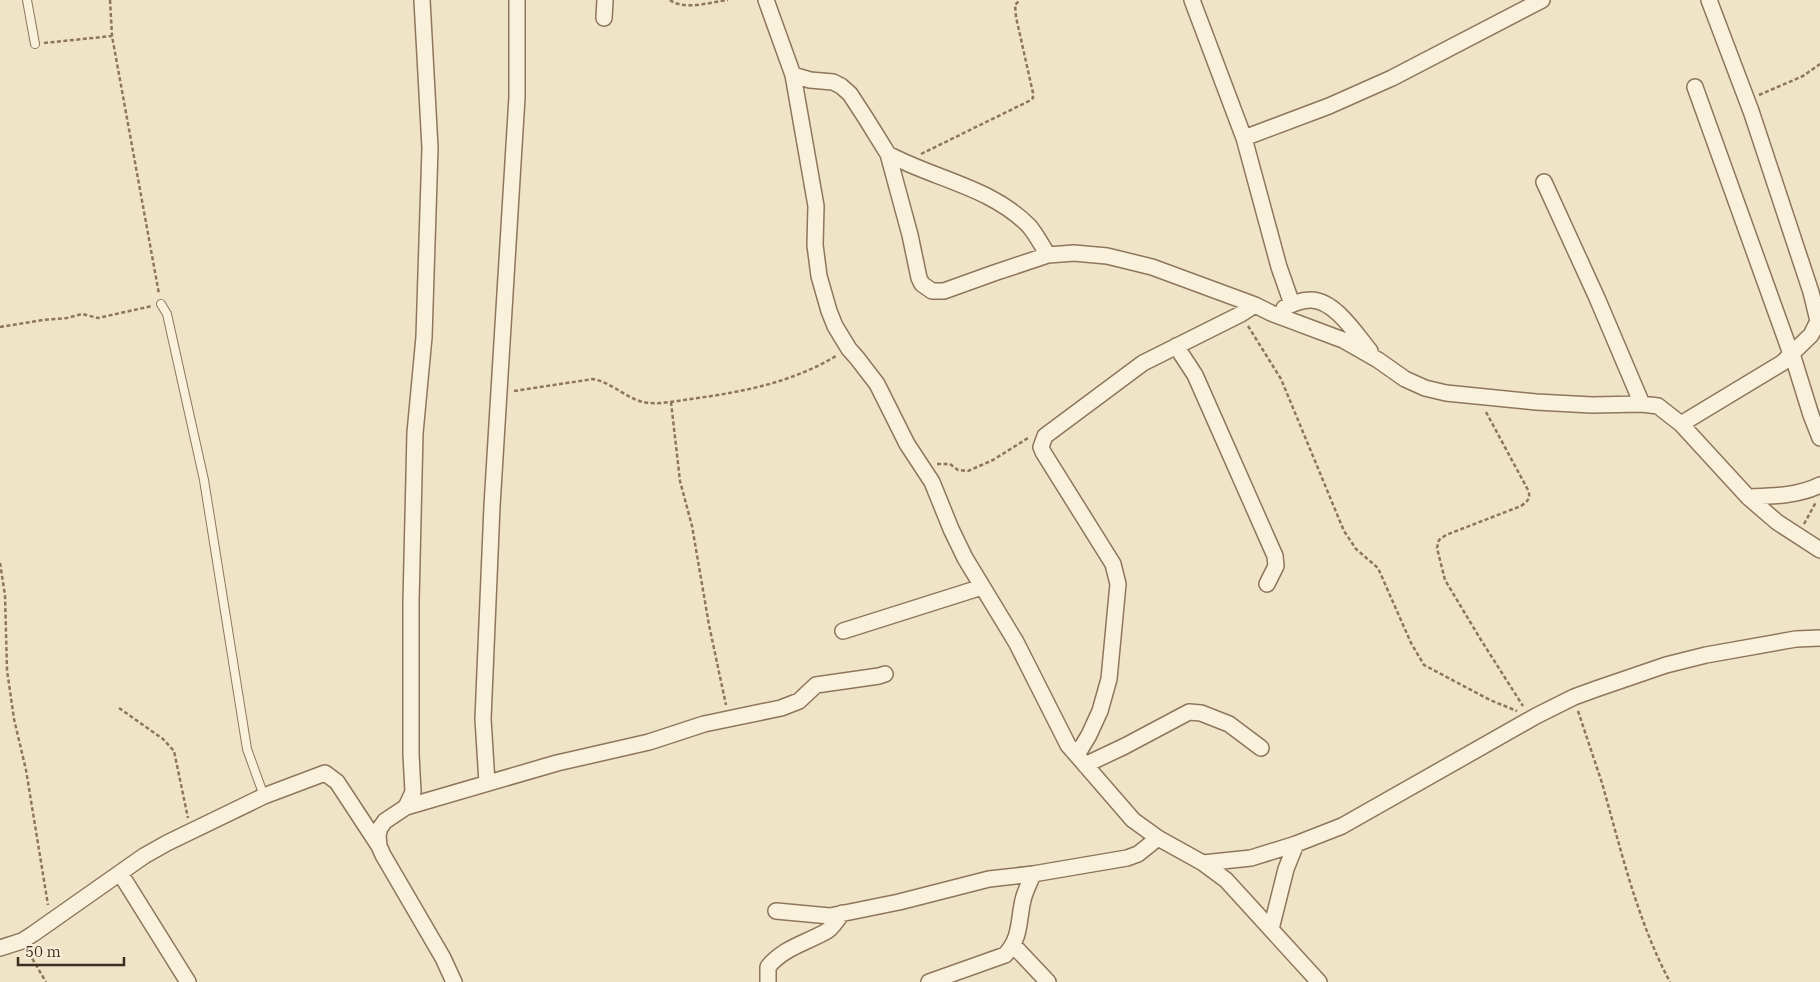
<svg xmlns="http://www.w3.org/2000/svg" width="1820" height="982" font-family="'IBM Plex Serif',serif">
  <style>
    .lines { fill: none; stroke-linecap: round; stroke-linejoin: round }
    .service-casing { stroke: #8d765c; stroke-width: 10 }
    .minor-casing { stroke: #8d765c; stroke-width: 18 }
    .path { stroke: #8d765c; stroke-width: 2.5; stroke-dasharray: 4 2.5; stroke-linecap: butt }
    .service { stroke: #faf1dc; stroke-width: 8 }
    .minor { stroke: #faf1dc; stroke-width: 15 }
  </style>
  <rect width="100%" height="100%" fill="#f0e4c8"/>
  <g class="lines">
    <defs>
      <path id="service" d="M27,0L35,44
        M161,304L167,314L204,480L247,749L264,796"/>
      <path id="minor" d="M422,0L430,148L424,337L415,433L411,602V754L413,792L406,807L385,821L380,828L378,835L379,846L383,855L443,958L454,982
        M766,0L793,75L816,206L815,245L819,276L829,311L835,326L849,349L857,358L877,384L907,444L932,482L951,529L965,558L1016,642L1068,745L1133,820L1158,838L1203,863L1226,880L1319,982
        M1192,0L1244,138L1279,267L1292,304
        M604,18L605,0
        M793,75L810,80L833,82L841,86L850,94L865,117L888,154L910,235L919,278L922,284L932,291H944L994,273L1048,255L1074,253L1107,256L1152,267L1255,305L1271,313L1343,340L1378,360L1405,379L1425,388L1446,393L1536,402L1592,405L1642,404L1658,406L1681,424L1748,497L1777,522L1820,550
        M1695,87L1791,354L1793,357L1811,415L1820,438
        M1244,138L1329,106L1392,78L1542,0
        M888,154C934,179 991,187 1029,226C1036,234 1042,246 1048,255
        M1544,182L1597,298L1642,404
        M1284,308C1292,304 1300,300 1310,300C1334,299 1356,334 1370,351
        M1176,346L1195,375L1275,556L1276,566L1267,584
        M1681,424L1782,363L1811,335L1818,321L1811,292L1751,111L1709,0
        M1748,497C1772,496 1798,496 1820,485
        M843,631L982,587
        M1077,755L1089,735L1100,711L1109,679L1118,584L1113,564L1043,452L1041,447L1045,436L1143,363L1241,314L1255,305
        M1085,765L1125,746L1189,712L1201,713L1229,724L1261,748
        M487,783L483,719L492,506L517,97V0
        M406,807L557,763L649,742L704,724L781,708L799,701L816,685L879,676L885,674
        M1203,863L1251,858L1296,844
        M120,873L188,982
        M776,911L830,916L899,902L989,879L1033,874L1127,858L1138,854L1158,838
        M1271,929L1286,869L1296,844L1342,826L1536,716L1574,697L1596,689L1666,665L1706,655L1796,639L1820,638
        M1014,946L1048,982
        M0,948L22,941L33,934L144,856L167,843L264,796L325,773L337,782L379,846
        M768,982V967C783,948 806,943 827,931C833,927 838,919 842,913
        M929,982L1005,955C1021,938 1018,922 1023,900C1025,891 1030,882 1033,874"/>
    </defs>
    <use href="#service" class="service-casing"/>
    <use href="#minor" class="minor-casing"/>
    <path class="path" d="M110,0L112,36L159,294
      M670,0C684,11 711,2 728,0
      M44,43L112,36
      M1759,95L1803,76L1820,64
      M921,154L1029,101L1033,98V93L1016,17L1015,5L1020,0
      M1248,326L1281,379L1344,531L1356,549L1378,568L1411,643L1424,665L1490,700L1517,711
      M0,327L43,320L67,318L82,314L98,318L152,306
      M514,391L593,379C614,383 628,401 649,403C662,404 677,401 691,399C742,392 791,383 836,356
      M671,402L680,481L692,526L709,625L726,705
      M1486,412L1528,490C1531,498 1528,501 1521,506L1446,535L1439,540L1437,548L1445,580L1481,640L1523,706
      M937,464H950L958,470L968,471L993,460L1028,438
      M1804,524L1816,502
      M0,563L5,595L7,670L14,719L26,770L48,905
      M119,708L163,739L174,751L188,818
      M1578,711C1586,735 1594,759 1602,783C1621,850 1637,920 1670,982
      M29,953L46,982"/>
    <use href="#service" class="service"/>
    <use href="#minor" class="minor"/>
  </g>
  <path d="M18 957v8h106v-8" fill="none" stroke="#3d2e20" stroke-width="2.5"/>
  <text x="25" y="957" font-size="15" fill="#3d2e20" stroke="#f7eed8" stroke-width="4" paint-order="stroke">50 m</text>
</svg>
